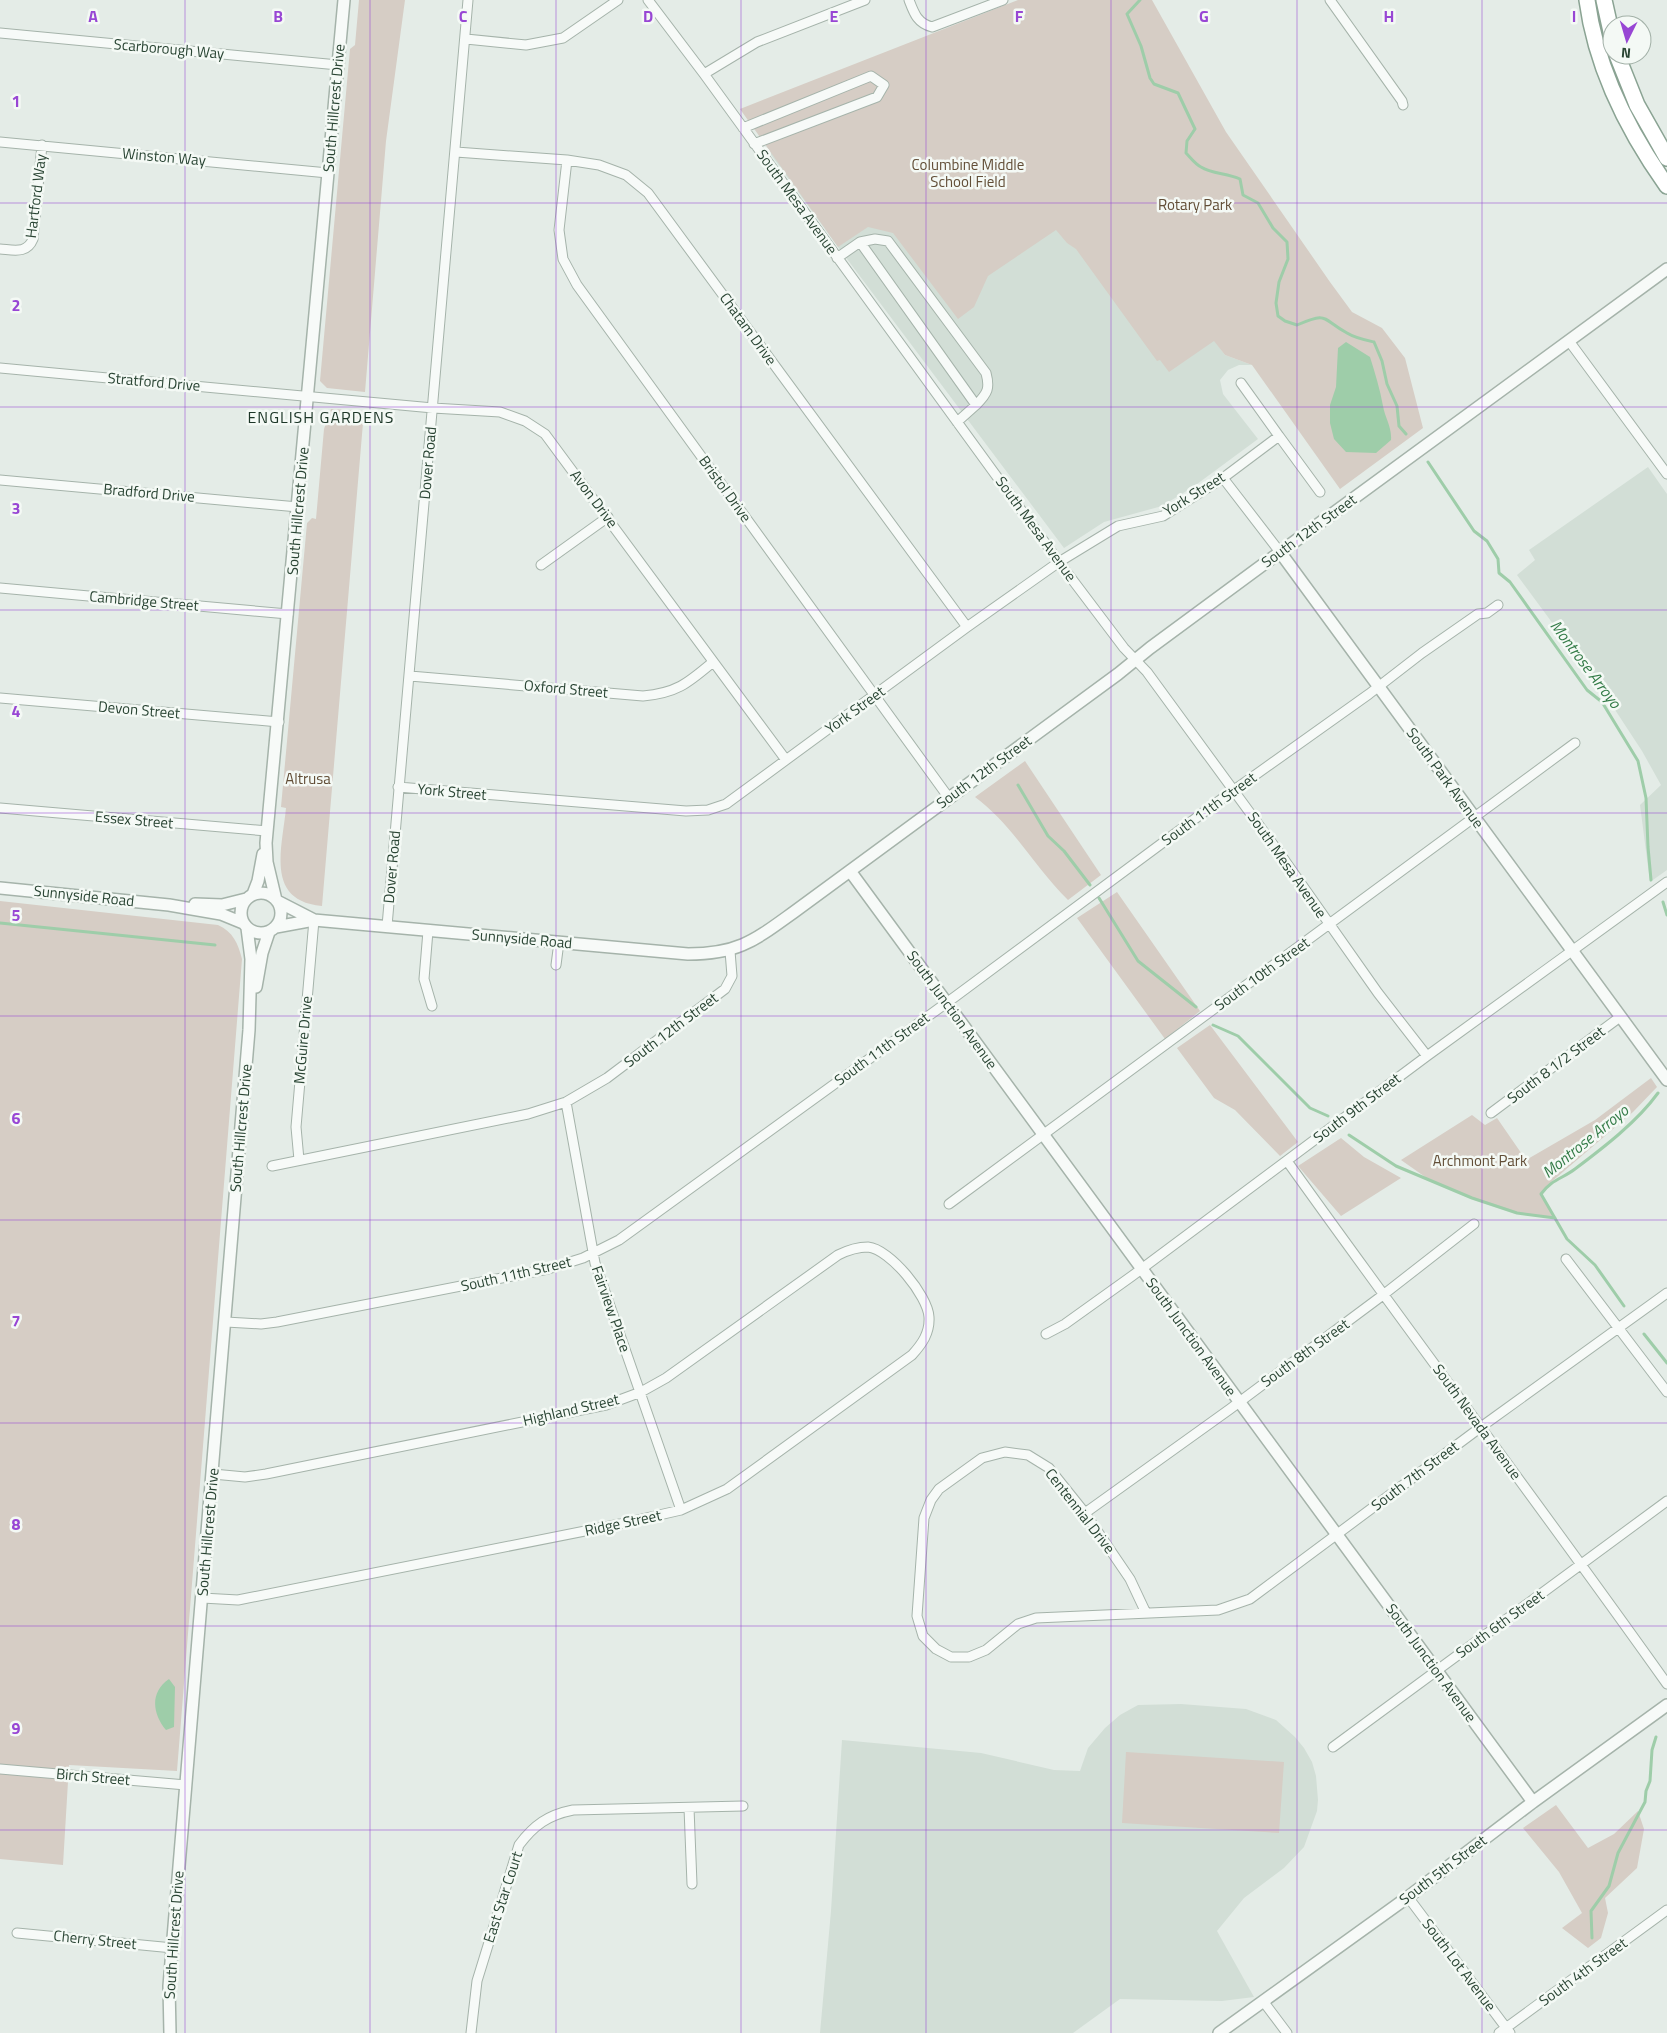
<svg xmlns="http://www.w3.org/2000/svg" width="1667" height="2033" font-family="'Titillium Web',sans-serif">
  <style>
    .built { fill: #d2ded6 }
    .green { fill: #d6cdc5 }
    .water { fill: #9ecda9 }
    .lines { fill: none; stroke-linecap: round; stroke-linejoin: round }
    .stream { stroke: #9ecda9; stroke-width: 3 }
    .minor-casing { stroke: #a5b3aa; stroke-width: 11 }
    .tertiary-casing { stroke: #a5b3aa; stroke-width: 14 }
    .trunk-casing { stroke: #8aa393; stroke-width: 18 }
    .minor { stroke: #f7faf8; stroke-width: 9 }
    .tertiary { stroke: #f7faf8; stroke-width: 11 }
    .trunk { stroke: #fff; stroke-width: 15 }
    .grid { fill: none; stroke: #9846d4; stroke-width: 1; stroke-opacity: 0.55 }
    .labels { text-anchor: middle; stroke-width: 5; stroke-linejoin: round; paint-order: stroke }
    .street-label { font-size: 15px; fill: #2a4534; stroke: #f4f9f5 }
    .park-label { font-size: 15px; fill: #624e37; stroke: #f4f9f5 }
    .neighbourhood-label { font-size: 16px; letter-spacing: 1px; fill: #1c3627; stroke: #f4f9f5 }
    .water-label { font-size: 16px; font-style: italic; fill: #337b47; stroke: #f4f9f5 }
    .grid-label { font-size: 16px; text-anchor: middle; font-weight: bold; fill: #9846d4; stroke: #f4f9f5; stroke-width: 5; stroke-linejoin: round; paint-order: stroke }
  </style>
  <rect width="100%" height="100%" fill="#e4ece7"/>
  <path class="built" d="M1005,56L1225,355L1252,365H1239L1228,370L1220,380L1223,394L1258,439L1193,487L1162,506L1104,522L1064,548L838,247L769,152Z
    M1648,467L1667,494V870L1650,882L1640,805L1661,785L1642,751L1604,693L1517,575L1535,560L1529,550Z
    M1181,1704L1246,1709L1276,1720L1295,1737L1304,1748L1312,1762L1316,1776L1318,1800L1317,1811L1304,1847L1284,1868L1244,1898L1217,1931L1254,1997L1222,2001L1120,1999L1073,2033H820L831,1911L842,1740L981,1753L1054,1770L1080,1771L1088,1748L1105,1728L1120,1715L1138,1705Z"/>
  <path class="green" d="M359,0H405L386,141L365,392L327,388L320,381L350,49L355,45Z
    M1018,0H1152L1226,132L1330,282L1352,312L1382,328L1405,358L1423,428L1340,489L1252,365L1225,355L1214,341L1169,372L1160,360L1157,361L1076,249L1067,243L1056,230L988,276L974,307L958,319L893,233L868,227L838,247L740,109Z
    M331,409L364,411L322,906C265,901 282,849 286,808L281,807L307,523L312,518L316,519L324,429Z
    M1025,761L1101,875L1068,900C1035,868 1013,825 975,797Z
    M1117,892L1200,1011L1165,1039L1077,918Z
    M0,901L218,925C233,932 238,943 242,959L177,1771L69,1765L63,1865L0,1859Z
    M1210,1025L1298,1142L1280,1156L1235,1110L1214,1098L1177,1048Z
    M1651,1078L1657,1087L1633,1112L1550,1183L1541,1194L1544,1200L1556,1218L1517,1213L1472,1198L1431,1181L1401,1160L1472,1115L1485,1125L1497,1118L1526,1160L1595,1120Z
    M1341,1138L1364,1157L1401,1178L1341,1216L1298,1166Z
    M1126,1752L1284,1762L1279,1833L1122,1823Z
    M1556,1805L1588,1848L1614,1834L1638,1811L1644,1829L1637,1868L1605,1898L1608,1913L1601,1938L1588,1948L1562,1928L1582,1913L1559,1872L1523,1828Z"/>
  <path class="water" d="M1346,342L1370,357C1375,373 1380,389 1383,406C1385,418 1392,427 1391,440L1376,453L1346,452L1334,439L1330,423V405L1336,387L1338,348Z
    M169,1679L175,1687L174,1727L166,1730C152,1713 150,1692 169,1679Z"/>
  <g class="lines">
    <path class="stream" d="M1140,0L1127,14L1141,46L1150,78L1154,84L1178,93L1195,129L1187,141L1186,153C1190,157 1195,164 1201,167C1212,174 1227,173 1240,179L1243,195L1258,203L1273,228L1287,242L1288,259L1279,282L1276,303L1278,316L1285,321L1297,325C1329,311 1321,319 1347,333C1355,338 1365,340 1374,342L1382,361L1387,384L1397,406L1399,426L1406,434
      M1428,462L1474,531L1487,541L1498,559L1499,573L1510,582L1587,690L1602,702L1638,761L1646,798L1648,847L1651,880
      M1018,785L1048,836L1064,851L1090,885
      M1099,898L1138,961L1196,1007
      M1663,902L1667,915
      M0,923L215,945
      M1213,1025L1238,1036L1310,1108L1328,1116
      M1349,1135L1396,1166L1472,1198L1517,1213L1555,1218
      M1624,1306L1595,1265L1567,1239L1541,1194C1552,1179 1562,1179 1575,1169C1603,1148 1637,1122 1658,1093
      M1644,1334L1667,1363
      M1592,1938L1591,1911L1609,1886L1618,1853L1645,1802L1646,1791L1650,1781L1652,1750L1656,1737"/>
    <defs>
      <path id="minor" d="M648,0L704,74L1059,562L1124,648L1147,672L1283,858L1378,993L1427,1056
        M909,0C914,13 917,23 932,27L1003,0
        M1330,0L1402,101L1403,105
        M0,33L338,65
        M466,39L526,45L563,38L618,0
        M704,74L757,42L865,0
        M743,128L871,76L884,85L877,97L754,144
        M0,142L328,173
        M456,152L567,160L599,165L626,175L648,193L967,627
        M567,160L559,230L563,259L577,285L949,798
        M860,242L875,239L888,241L986,373C990,388 988,393 976,405
        M0,249C14,250 27,254 33,239L42,145
        M837,258L860,242L976,405L957,422
        M1569,341L1667,474
        M0,368L433,408L500,412L525,421L545,434L786,760
        M1241,383L1279,436
        M1223,478L1280,552
        M0,480L298,507
        M541,565L608,517
        M0,588L288,614
        M410,676L643,696C677,693 688,683 713,662
        M0,698L279,722
        M398,787L686,811L708,810L726,804L967,627L1059,562L1118,526L1163,516L1223,478L1279,436L1320,492
        M0,808L267,831
        M387,926L468,0
        M428,931L424,979L432,1006
        M556,965L559,942
        M566,1102L595,1263L681,1510
        M1491,1113L1620,1017
        M299,1160L296,1127L314,920
        M1287,1161C1412,1336 1542,1508 1667,1684
        M272,1166L528,1114L566,1102L607,1078L725,989L732,976L730,951
        M949,1204L1575,743
        M1566,1259L1667,1392
        M226,1322L261,1324L277,1322L548,1269L583,1258L619,1240L956,996L1223,798L1369,694L1422,653L1478,614L1487,613L1498,605
        M1046,1334L1065,1324L1132,1276L1427,1056L1667,882
        M1085,1513L1230,1409L1383,1295L1474,1224
        M202,1598L238,1600L620,1524L681,1510L727,1489L912,1355C922,1344 930,1333 929,1317C928,1296 890,1249 868,1247C857,1247 848,1250 838,1255L666,1378L641,1392L606,1405L266,1474L245,1477L213,1474
        M1146,1613L1130,1579L1085,1513L1049,1468L1028,1455L1005,1452L982,1458L939,1489L931,1500L924,1518L917,1616L923,1636L936,1649L951,1657H969L986,1650L1018,1624L1036,1618L1218,1610L1250,1599L1481,1427L1667,1293
        M1333,1747L1667,1501
        M0,1769L186,1785
        M689,1808L692,1884
        M1408,1897L1510,2033
        M17,1933L173,1948
        M1263,2001L1287,2033
        M471,2033L477,1981L519,1845C534,1825 548,1815 573,1810L743,1806
        M1499,2033L1667,1910"/>
      <path id="tertiary" d="M1280,552L1667,1080
        M850,871L1533,1802
        M0,888L169,905L221,914L243,923
        M241 913a20 20 0 1 1 40 0a20 20 0 1 1-40 0Z
        M253,894L258,881L263,854
        M276,900L267,862L266,843L344,0
        M277,901L314,920
        M195,904L222,905L246,899
        M276,927L314,920L688,954C739,954 755,940 794,912L1118,674L1150,648L1268,561L1667,269
        M256,987L262,953L269,932
        M170,2033L169,1986L249,1030L251,959L247,928
        M1219,2033L1408,1897L1533,1802L1667,1705"/>
      <path id="trunk" d="M1587,0C1596,68 1628,131 1667,186
        M1604,0L1612,36
        M1617,55L1637,105L1667,158"/>
    </defs>
    <use href="#minor" class="minor-casing"/>
    <use href="#tertiary" class="tertiary-casing"/>
    <use href="#trunk" class="trunk-casing"/>
    <use href="#minor" class="minor"/>
    <use href="#tertiary" class="tertiary"/>
    <use href="#trunk" class="trunk"/>
  </g>
  <path class="grid" d="M185,0V2033M370,0V2033M556,0V2033M741,0V2033M926,0V2033M1111,0V2033M1297,0V2033M1482,0V2033M0,203H1667M0,407H1667M0,610H1667M0,813H1667M0,1016H1667M0,1220H1667M0,1423H1667M0,1626H1667M0,1830H1667"/>
  <g class="labels">
    <g class="street-label">
      <text transform="translate(169 49) rotate(5)" y="5">Scarborough Way</text>
      <text transform="translate(334 108) rotate(-85)" y="5">South Hillcrest Drive</text>
      <text transform="translate(164 157) rotate(5)" y="5">Winston Way</text>
      <text transform="translate(36 196) rotate(-83)" y="5">Hartford Way</text>
      <text transform="translate(797 202) rotate(54)" y="5">South Mesa Avenue</text>
      <text transform="translate(748 329) rotate(54)" y="5">Chatam Drive</text>
      <text transform="translate(154 382) rotate(5)" y="5">Stratford Drive</text>
      <text transform="translate(428 463) rotate(-85)" y="5">Dover Road</text>
      <text transform="translate(725 489) rotate(54)" y="5">Bristol Drive</text>
      <text transform="translate(149 493) rotate(5)" y="5">Bradford Drive</text>
      <text transform="translate(1194 494) rotate(-32)" y="5">York Street</text>
      <text transform="translate(594 499) rotate(53)" y="5">Avon Drive</text>
      <text transform="translate(298 511) rotate(-85)" y="5">South Hillcrest Drive</text>
      <text transform="translate(1036 529) rotate(54)" y="5">South Mesa Avenue</text>
      <text transform="translate(1309 531) rotate(-36)" y="5">South 12th Street</text>
      <text transform="translate(144 601) rotate(5)" y="5">Cambridge Street</text>
      <text transform="translate(566 689) rotate(5)" y="5">Oxford Street</text>
      <text transform="translate(139 710) rotate(5)" y="5">Devon Street</text>
      <text transform="translate(855 710) rotate(-36)" y="5">York Street</text>
      <text transform="translate(984 772) rotate(-36)" y="5">South 12th Street</text>
      <text transform="translate(1445 778) rotate(54)" y="5">South Park Avenue</text>
      <text transform="translate(452 792) rotate(5)" y="5">York Street</text>
      <text transform="translate(1209 809) rotate(-36)" y="5">South 11th Street</text>
      <text transform="translate(134 820) rotate(5)" y="5">Essex Street</text>
      <text transform="translate(1287 865) rotate(55)" y="5">South Mesa Avenue</text>
      <text transform="translate(392 867) rotate(-85)" y="5">Dover Road</text>
      <text transform="translate(84 896) rotate(6)" y="5">Sunnyside Road</text>
      <text transform="translate(522 939) rotate(5)" y="5">Sunnyside Road</text>
      <text transform="translate(1262 974) rotate(-36)" y="5">South 10th Street</text>
      <text transform="translate(952 1010) rotate(54)" y="5">South Junction Avenue</text>
      <text transform="translate(671 1030) rotate(-37)" y="5">South 12th Street</text>
      <text transform="translate(303 1040) rotate(-85)" y="5">McGuire Drive</text>
      <text transform="translate(882 1049) rotate(-36)" y="5">South 11th Street</text>
      <text transform="translate(1556 1065) rotate(-37)" y="5">South 8 1/2 Street</text>
      <text transform="translate(1357 1108) rotate(-37)" y="5">South 9th Street</text>
      <text transform="translate(241 1128) rotate(-85)" y="5">South Hillcrest Drive</text>
      <text transform="translate(516 1274) rotate(-13)" y="5">South 11th Street</text>
      <text transform="translate(611 1309) rotate(71)" y="5">Fairview Place</text>
      <text transform="translate(1191 1337) rotate(54)" y="5">South Junction Avenue</text>
      <text transform="translate(1305 1353) rotate(-36)" y="5">South 8th Street</text>
      <text transform="translate(571 1410) rotate(-13)" y="5">Highland Street</text>
      <text transform="translate(1477 1422) rotate(54)" y="5">South Nevada Avenue</text>
      <text transform="translate(1415 1476) rotate(-37)" y="5">South 7th Street</text>
      <text transform="translate(1080 1511) rotate(52)" y="5">Centennial Drive</text>
      <text transform="translate(623 1523) rotate(-12)" y="5">Ridge Street</text>
      <text transform="translate(208 1532) rotate(-85)" y="5">South Hillcrest Drive</text>
      <text transform="translate(1500 1624) rotate(-36)" y="5">South 6th Street</text>
      <text transform="translate(1431 1663) rotate(54)" y="5">South Junction Avenue</text>
      <text transform="translate(93 1777) rotate(5)" y="5">Birch Street</text>
      <text transform="translate(1443 1870) rotate(-37)" y="5">South 5th Street</text>
      <text transform="translate(503 1897) rotate(-72)" y="5">East Star Court</text>
      <text transform="translate(174 1935) rotate(-86)" y="5">South Hillcrest Drive</text>
      <text transform="translate(95 1940) rotate(6)" y="5">Cherry Street</text>
      <text transform="translate(1459 1965) rotate(53)" y="5">South Lot Avenue</text>
      <text transform="translate(1583 1972) rotate(-36)" y="5">South 4th Street</text>
    </g>
    <g class="park-label">
      <text x="968" y="170">Columbine Middle<tspan x="968" dy="17">School Field</tspan></text>
      <text x="1195" y="210">Rotary Park</text>
      <text x="308" y="784">Altrusa</text>
      <text x="1480" y="1166">Archmont Park</text>
    </g>
    <g class="neighbourhood-label">
      <text x="321" y="423">ENGLISH GARDENS</text>
    </g>
    <g class="water-label">
      <text transform="translate(1586 664) rotate(53)" y="6">Montrose Arroyo</text>
      <text transform="translate(1585 1141) rotate(-39)" y="6">Montrose Arroyo</text>
    </g>
  </g>
  <g class="grid-label">
    <text x="93" y="22">A</text>
    <text x="278" y="22">B</text>
    <text x="463" y="22">C</text>
    <text x="648" y="22">D</text>
    <text x="834" y="22">E</text>
    <text x="1019" y="22">F</text>
    <text x="1204" y="22">G</text>
    <text x="1389" y="22">H</text>
    <text x="1574" y="22">I</text>
    <text x="16" y="107">1</text>
    <text x="16" y="311">2</text>
    <text x="16" y="514">3</text>
    <text x="16" y="717">4</text>
    <text x="16" y="921">5</text>
    <text x="16" y="1124">6</text>
    <text x="16" y="1327">7</text>
    <text x="16" y="1530">8</text>
    <text x="16" y="1734">9</text>
  </g>
  <g transform="translate(1627 40) rotate(185)"><circle r="24" fill="#f4f9f5" stroke="#a3b1a8"/>
  <path d="M0-4L9 19L0 12L-9 19Z" fill="#9846d4"/>
  <text y="-8" font-size="14" font-weight="bold" text-anchor="middle" fill="#2a4534">N</text>
  </g>
</svg>
